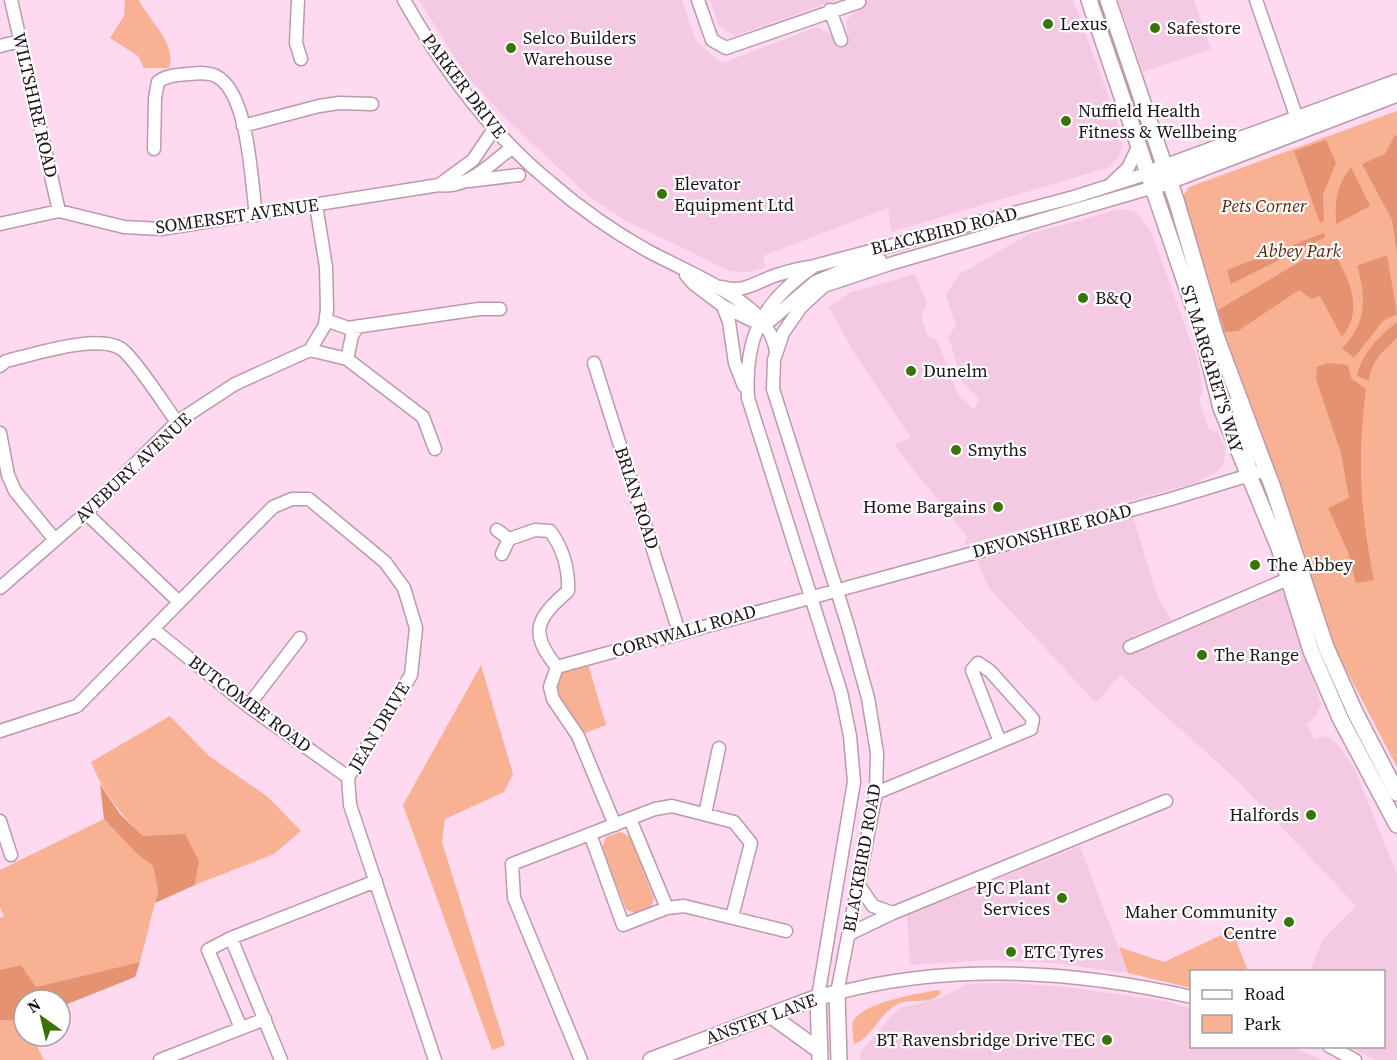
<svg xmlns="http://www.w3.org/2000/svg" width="1397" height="1060" font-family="'Source Serif 4',serif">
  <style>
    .built { fill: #f4c9e3 }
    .green { fill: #f9b194 }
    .forest { fill: #e59271 }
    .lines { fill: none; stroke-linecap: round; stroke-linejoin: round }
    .minor-casing { stroke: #bb99af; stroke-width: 15 }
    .major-casing { stroke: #bb99af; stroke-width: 18 }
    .minor { stroke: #fff; stroke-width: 12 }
    .major { stroke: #fff; stroke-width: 15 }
    .poi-dot { fill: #397407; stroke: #fff; stroke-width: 2 }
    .labels { text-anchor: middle; stroke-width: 4.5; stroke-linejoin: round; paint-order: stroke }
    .poi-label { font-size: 18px; fill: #1e121a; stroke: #fff; text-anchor: start }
    .street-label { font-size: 18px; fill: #1e121a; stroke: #fff }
    .park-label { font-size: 18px; font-style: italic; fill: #59250d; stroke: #fff }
  </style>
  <rect width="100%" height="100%" fill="#fed9f0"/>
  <path class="built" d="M419,0H682L696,41L722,63L817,27L830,34L835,42L848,37L846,21L854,12L861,9L858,0H1073L1116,116L1123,147L1118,158L1107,168L891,232L888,208L763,256L765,267L748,272L729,271L625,220L590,197L509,122L466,75Z
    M710,0H837L734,36L719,26Z
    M1118,0H1194L1211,49L1143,72Z
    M1121,209L1137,212L1152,234L1198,362L1203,393L1199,399L1208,428L1218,432L1225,447L1224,464L1218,471L1195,483L964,545L967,537L894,445L911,438L851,348L829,307L849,293L915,274L927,303L921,317L928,336L937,340L958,395L974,410L979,399L963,383L948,336L956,326L946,296L958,275L1029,234Z
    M1133,517L1158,598L1172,620L1133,636L1139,650L1276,588L1283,591L1321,704L1316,716L1307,724L1314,739L1327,736L1333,739L1353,765L1397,874V1060H1376L1348,1047L1384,1046V972L1310,971L1322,940L1356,906L1238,781L1120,675L1096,703L989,588L977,561Z
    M1080,846L1128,973L1053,963L990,960L910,965L907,915Z
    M1008,983L1068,987L1165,1001L1191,1008L1192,1046L1292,1047L1323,1060H860V1052L899,1008L943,997L967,984Z"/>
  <path class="green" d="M125,0H139C149,21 177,43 169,68H144L138,56L110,38L124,16Z
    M1397,111V767L1337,652L1309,584L1226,345L1183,203L1184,194L1189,187Z
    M588,664L606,725L585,733C574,718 545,690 563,671Z
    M481,665L513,774L504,792L445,819L442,842L505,1045L492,1050L403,805Z
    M170,716L209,756L268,797L301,831L274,854L195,885L199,861L160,836H143C120,814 103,792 91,762Z
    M104,819L136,853L153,866L158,891L140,962L36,987L21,965L0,970V918L4,916L0,907V870Z
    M621,832L630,837L654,898L651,908L636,914L626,909L602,848L606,837Z
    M1232,930L1248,971L1192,972L1191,988L1128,973L1119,947L1164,962Z
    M939,990L941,993C929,1006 910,997 896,1005C879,1014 871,1039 854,1044L852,1024C858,1003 919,993 939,990Z
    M0,1020L24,1021V1036H32L44,1060H0Z"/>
  <path class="forest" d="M1395,135L1397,136V254L1392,220L1362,164L1385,154Z
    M1326,140L1336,163L1323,195L1324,221L1320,223L1294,151Z
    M1351,167L1370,206L1336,224C1335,201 1336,186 1351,167Z
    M1324,233L1325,237L1231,284L1227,270Z
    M1330,244C1345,274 1367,306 1342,337L1320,296L1311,299L1299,290L1238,331L1225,332L1218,310Z
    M1387,255L1397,314L1383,321L1354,358L1342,348C1366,325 1367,298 1357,266Z
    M1397,323V338C1384,350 1370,362 1369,381L1357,376C1360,357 1380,333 1397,323Z
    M1328,363L1348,365L1351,378L1366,389C1357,460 1360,510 1374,580L1356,583L1348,552L1328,508L1349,498L1341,453L1316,379L1317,367Z
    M100,784L120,814L143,836L185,834L199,861L195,885L155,903L158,891L153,866L136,853L104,819Z
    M140,962L135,977L60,1007V1000H24V1021L0,1020V970L21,965L36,987Z"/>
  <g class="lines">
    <defs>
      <path id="minor" d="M11,0L59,211
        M298,0L296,43L301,59
        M404,0C443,69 490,133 551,183C581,209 614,232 648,251C682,269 731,289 758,316C767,326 774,337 776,352
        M698,0L712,40L726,48L859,2
        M1256,0L1300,127
        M830,10L841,40
        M0,46L20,41
        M243,126L319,106L339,103L372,104
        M154,149L155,98L158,82C167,75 178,75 189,74C198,73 208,72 216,76C249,93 251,181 256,215
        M469,181L519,175
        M1111,184L1128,168L1139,145
        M439,185L473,160L494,129
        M1154,187L893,263L824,286L801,307L783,333L774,360L773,389L848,626L868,698L877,753L876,793L837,993C953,962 1076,971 1192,997
        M0,224L59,211L124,227L161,229L439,185C469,189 489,164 512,148
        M686,275L694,284L723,306L729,322L735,363L744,386
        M722,287C746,294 758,280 780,274C789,271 799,269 808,267
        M723,306L751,320H771L815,282L851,267L880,260
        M326,320L348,328L479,309H500
        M310,350L347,359L423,417L435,449
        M347,359L352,336L358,326
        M594,363L679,632
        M0,366L6,361C33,355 103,331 124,351C140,366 163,403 177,422
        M1237,401L1250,468
        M0,433L8,475L15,491L55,540
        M86,513L179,602
        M497,530L509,539L502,554
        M509,539L535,530L550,531C563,548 569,570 568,591C537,618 528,632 557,667L550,687L553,699L578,736L615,825
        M0,588L86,513L177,422L235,384L310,350L325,325L327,309L326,267L316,205
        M153,629L248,706L348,777
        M1130,647L1295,576
        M557,667L1171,499L1266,470
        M248,706L300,638
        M0,731L77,706L273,507L292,499H309L385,562L404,588L416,628L411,675L348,777L350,805L435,1060
        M876,793L1031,729L1033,719L990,671L978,663L972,670L1000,742
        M705,814L719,748
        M630,819L667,908
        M0,821L11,855
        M590,834L623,925L667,908L684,906L786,931
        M858,884L873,906L893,913
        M849,934L893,913L1166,801
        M231,938L208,950L241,1028
        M818,997L854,782L850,736L841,692L748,398C744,335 763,302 814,266L1074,197L1149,173
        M1329,1046L1355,1060
        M160,1060L265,1019
        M281,1060L231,938L376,881
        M581,1060L514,898L512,864L655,809L672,806L734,822L751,843L732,917"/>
      <path id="major" d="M1089,0L1201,329L1221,408L1279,548L1311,651L1340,718L1397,825
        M1108,0L1177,203L1216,336L1273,488L1326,647L1355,712L1397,793
        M1154,171L1397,82
        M1159,185L1397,94
        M818,997L820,1060
        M770,1015L820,1051
        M651,1060L818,997L837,993L839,1060"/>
    </defs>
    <use href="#minor" class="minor-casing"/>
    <use href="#major" class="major-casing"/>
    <use href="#minor" class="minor"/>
    <use href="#major" class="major"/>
  </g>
  <g class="poi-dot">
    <circle cx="1048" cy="24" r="6"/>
    <circle cx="1155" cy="28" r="6"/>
    <circle cx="511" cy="48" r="6"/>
    <circle cx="1066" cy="121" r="6"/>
    <circle cx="662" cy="194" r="6"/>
    <circle cx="1083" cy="298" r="6"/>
    <circle cx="911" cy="371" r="6"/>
    <circle cx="956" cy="450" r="6"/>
    <circle cx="998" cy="507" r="6"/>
    <circle cx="1255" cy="565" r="6"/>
    <circle cx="1202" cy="655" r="6"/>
    <circle cx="1311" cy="815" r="6"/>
    <circle cx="1062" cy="898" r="6"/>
    <circle cx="1289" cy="922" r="6"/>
    <circle cx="1011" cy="952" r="6"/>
    <circle cx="1107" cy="1040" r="6"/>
  </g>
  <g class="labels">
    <g class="poi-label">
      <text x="1060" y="30">Lexus</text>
      <text x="1167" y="34">Safestore</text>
      <text x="523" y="44">Selco Builders<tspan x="523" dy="21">Warehouse</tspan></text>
      <text x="1078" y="117">Nuffield Health<tspan x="1078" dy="21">Fitness &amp; Wellbeing</tspan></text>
      <text x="674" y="190">Elevator<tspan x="674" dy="21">Equipment Ltd</tspan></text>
      <text x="1095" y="304">B&amp;Q</text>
      <text x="923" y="377">Dunelm</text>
      <text x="968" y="456">Smyths</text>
      <text x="986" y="513" text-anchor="end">Home Bargains</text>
      <text x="1267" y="571">The Abbey</text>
      <text x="1214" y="661">The Range</text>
      <text x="1299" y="821" text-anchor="end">Halfords</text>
      <text x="1050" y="894" text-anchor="end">PJC Plant<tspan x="1050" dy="21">Services</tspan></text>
      <text x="1277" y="918" text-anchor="end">Maher Community<tspan x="1277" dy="21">Centre</tspan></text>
      <text x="1023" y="958">ETC Tyres</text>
      <text x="1095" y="1046" text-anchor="end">BT Ravensbridge Drive TEC</text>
    </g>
    <g class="street-label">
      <text transform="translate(464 86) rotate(53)" y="6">PARKER DRIVE</text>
      <text transform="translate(35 105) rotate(77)" y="6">WILTSHIRE ROAD</text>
      <text transform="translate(237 216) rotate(-8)" y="6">SOMERSET AVENUE</text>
      <text transform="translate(944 231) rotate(-14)" y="6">BLACKBIRD ROAD</text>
      <text transform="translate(1212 369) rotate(73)" y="6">ST MARGARET'S WAY</text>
      <text transform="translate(133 468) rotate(-43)" y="6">AVEBURY AVENUE</text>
      <text transform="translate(637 498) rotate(72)" y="6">BRIAN ROAD</text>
      <text transform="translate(1052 531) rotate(-15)" y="6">DEVONSHIRE ROAD</text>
      <text transform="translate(684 631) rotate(-16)" y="6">CORNWALL ROAD</text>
      <text transform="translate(250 704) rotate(37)" y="6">BUTCOMBE ROAD</text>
      <text transform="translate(379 727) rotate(-59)" y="6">JEAN DRIVE</text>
      <text transform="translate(862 858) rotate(-80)" y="6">BLACKBIRD ROAD</text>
      <text transform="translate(761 1019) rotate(-20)" y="6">ANSTEY LANE</text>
    </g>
    <g class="park-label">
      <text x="1264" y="212">Pets Corner</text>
      <text x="1299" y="257">Abbey Park</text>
    </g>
  </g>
  <rect x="1190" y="970" width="195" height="78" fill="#ffffff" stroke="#a5a0a3" stroke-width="1.5"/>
  <rect x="1202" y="990" width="30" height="9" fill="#ffffff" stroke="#a5a0a3" stroke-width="1.5"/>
  <text x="1244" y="1000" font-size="18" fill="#1e121a">Road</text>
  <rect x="1202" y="1015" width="30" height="18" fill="#f9b194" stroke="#a5a0a3" stroke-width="1.5"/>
  <text x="1244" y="1030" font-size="18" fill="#1e121a">Park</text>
  <g transform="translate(42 1018) rotate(326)"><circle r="28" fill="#ffffff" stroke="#a5a0a3" stroke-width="1.5"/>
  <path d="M0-4.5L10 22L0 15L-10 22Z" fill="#397407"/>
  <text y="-9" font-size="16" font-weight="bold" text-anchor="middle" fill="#1e121a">N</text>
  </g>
</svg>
